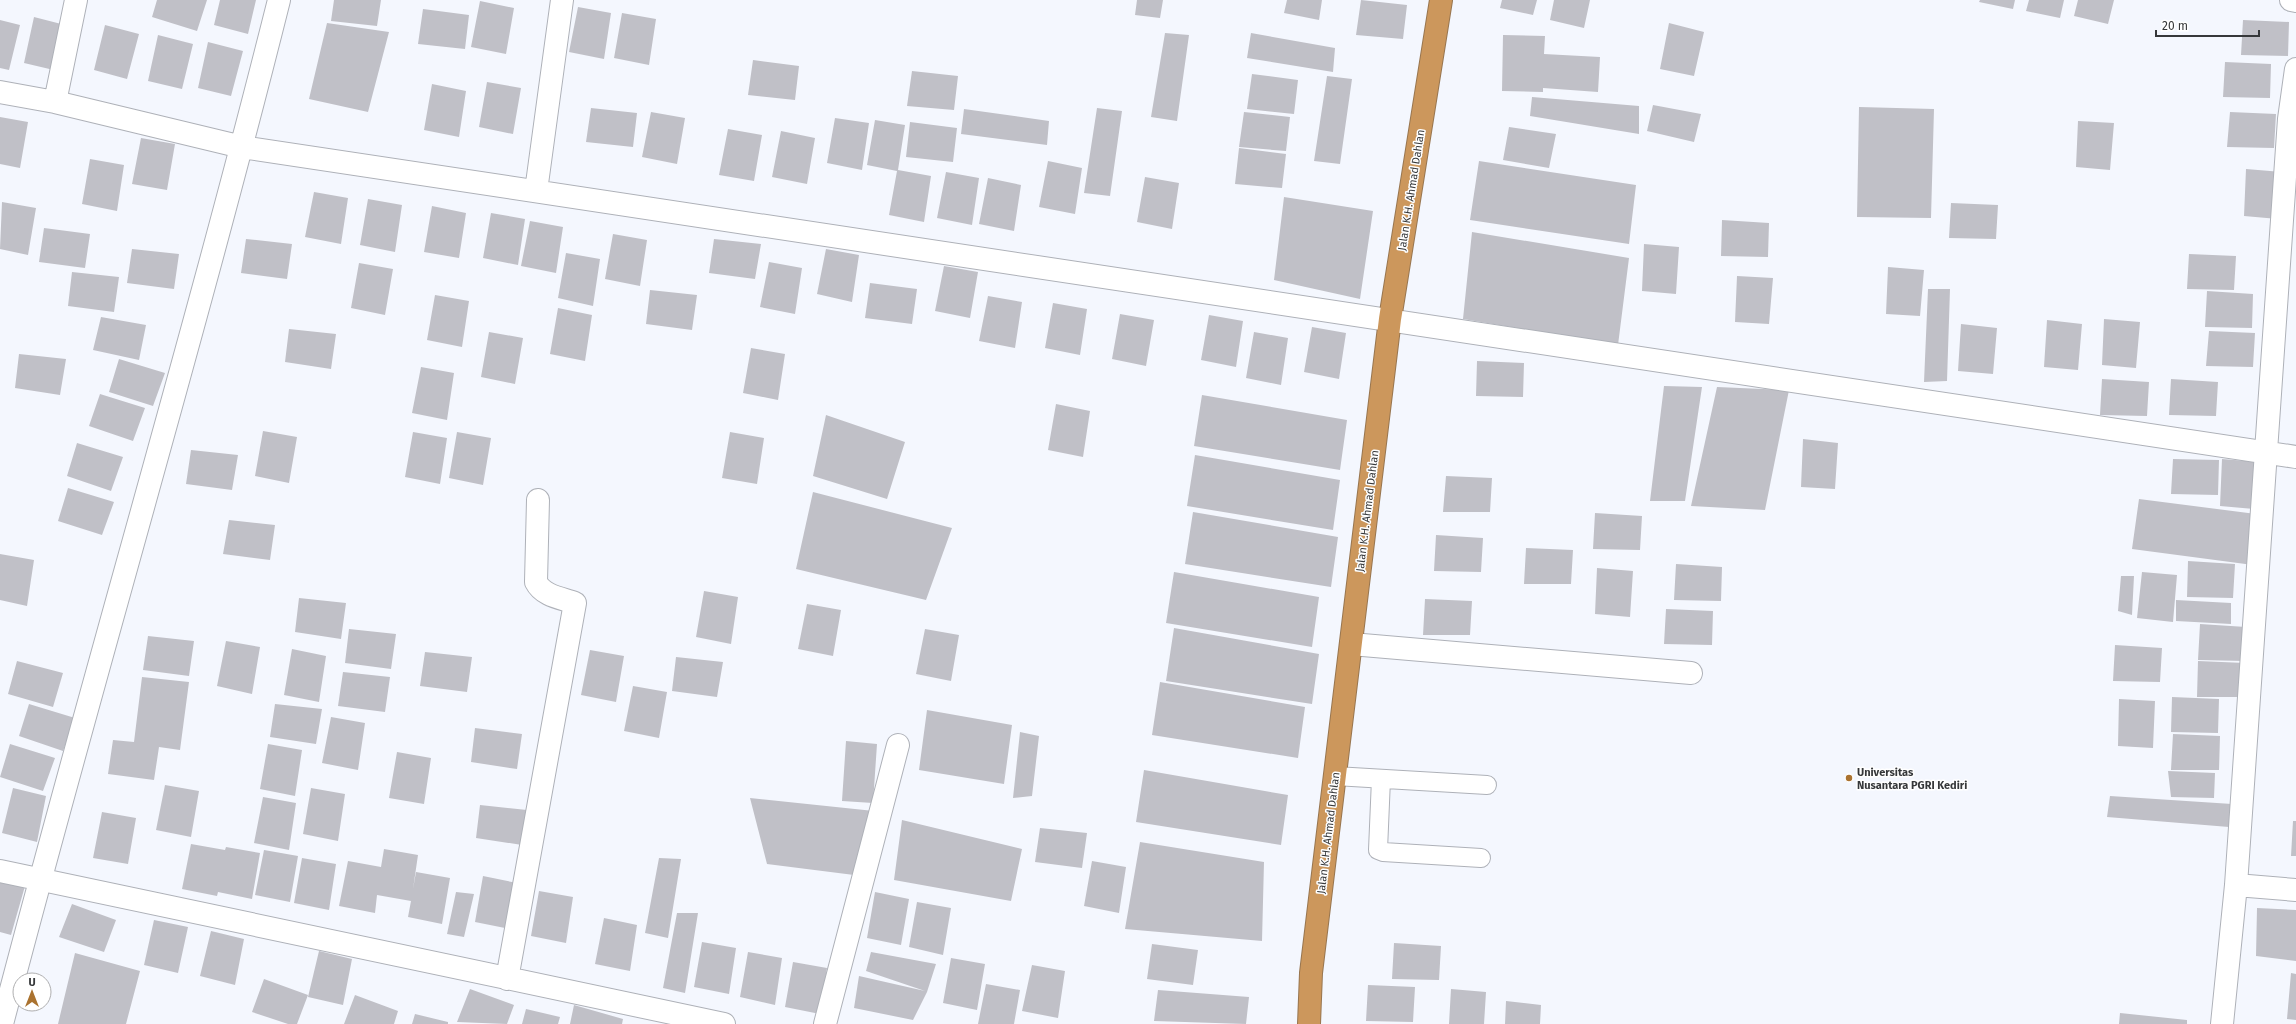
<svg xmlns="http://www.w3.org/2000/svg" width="2296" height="1024" font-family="'Fira Sans',sans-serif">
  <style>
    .building { fill: #c0c0c7 }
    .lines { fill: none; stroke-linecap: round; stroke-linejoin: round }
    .lane-casing { stroke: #aeb1b8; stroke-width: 20 }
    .street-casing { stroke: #aeb1b8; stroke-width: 24 }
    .highway-casing { stroke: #987650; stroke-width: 24 }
    .lane { stroke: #fff; stroke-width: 18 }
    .street { stroke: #fff; stroke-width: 22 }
    .highway { stroke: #cc975c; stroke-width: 22 }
    .poi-dot { fill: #aa722f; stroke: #fff; stroke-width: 1.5 }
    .labels { text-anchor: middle; stroke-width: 3; stroke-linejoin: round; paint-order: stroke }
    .street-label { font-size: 11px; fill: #36383a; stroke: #fff }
    .poi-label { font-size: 11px; font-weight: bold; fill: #36383a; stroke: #fff; text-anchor: start }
  </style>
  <rect width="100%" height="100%" fill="#f4f7fe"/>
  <path class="building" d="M157,0H207L197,31L152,17Z
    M220,0H256L248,34L214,25Z
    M334,0H381L377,26L331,21Z
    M1137,0H1163L1160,18L1135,15Z
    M1287,0H1322L1319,20L1284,13Z
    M1361,0L1407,5L1403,39L1356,35Z
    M1502,0H1537L1533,15L1500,8Z
    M1554,0H1590L1584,28L1550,20Z
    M1980,0H2015L2013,9L1979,2Z
    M2029,0H2064L2060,18L2026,11Z
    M2078,0H2114L2108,24L2074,16Z
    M480,1L514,8L506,54L471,47Z
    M578,7L611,13L604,59L569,52Z
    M423,9L469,15L465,49L418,44Z
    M622,13L656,19L649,65L614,58Z
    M34,17L69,26L58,71L24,63Z
    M0,20L20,25L9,70L0,68Z
    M2243,20L2289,22L2288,56L2241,55Z
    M327,23L389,32L368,112L309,99Z
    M1669,23L1704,32L1694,76L1660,69Z
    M105,25L139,34L127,79L94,70Z
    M1165,33L1189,35L1177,121L1151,117Z
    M1251,33L1335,48L1333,72L1247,58Z
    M158,35L193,44L182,89L148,81Z
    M1503,35L1545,36L1544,54L1600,57L1598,92L1543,88V92L1502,91Z
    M208,42L243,51L231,96L198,88Z
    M753,60L799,66L795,100L748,95Z
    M2225,62L2271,64L2270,98L2223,97Z
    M912,71L958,76L954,110L907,106Z
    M1252,74L1298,80L1294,114L1247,109Z
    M1327,76L1352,79L1340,164L1314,161Z
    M487,82L521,88L513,134L479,127Z
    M432,84L466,91L459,137L424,130Z
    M1532,97L1639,106V134L1530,116Z
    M1653,105L1701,114L1694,142L1647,131Z
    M1859,107L1934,109L1931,218L1857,217Z
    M591,108L637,113L633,147L586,142Z
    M1097,108L1122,111L1110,196L1084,193Z
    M964,109L1049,121L1047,145L961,134Z
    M651,112L685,118L677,164L642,157Z
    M1244,112L1290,117L1286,151L1239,147Z
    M2230,112L2276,114L2274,148L2227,147Z
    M0,117L28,122L20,168L0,164Z
    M835,118L869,123L862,170L827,163Z
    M875,120L905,125L898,170L931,176L924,222L889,215L897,171L867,165Z
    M2078,121L2114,123L2110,170L2076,167Z
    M910,122L957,128L953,162L906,157Z
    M1509,127L1556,134L1549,168L1503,160Z
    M728,129L762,135L754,181L719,175Z
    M781,131L815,138L807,184L772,177Z
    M141,138L175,144L167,190L132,184Z
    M1239,148L1286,154L1282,188L1235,184Z
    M90,159L124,165L117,211L82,204Z
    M1048,161L1082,168L1075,214L1039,207Z
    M1479,161L1636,185L1629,244L1470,220Z
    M2246,169L2282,172L2278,219L2244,216Z
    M946,172L979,178L972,225L937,218Z
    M1145,177L1179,183L1172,229L1137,222Z
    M988,178L1021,185L1014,231L979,224Z
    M314,192L348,198L341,244L305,237Z
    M1284,197L1373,211L1360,299L1274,280Z
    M368,199L402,205L395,252L360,245Z
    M2,202L36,208L28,255L0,249Z
    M1951,203L1998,205L1996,239L1949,238Z
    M432,206L466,213L459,258L424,252Z
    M491,213L525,219L518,265L483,258Z
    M1722,220L1769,223L1768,257L1721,256Z
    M530,221L563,227L556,273L521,266Z
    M44,228L90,234L85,268L39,262Z
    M1472,232L1629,258L1618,345L1463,319Z
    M613,234L647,240L640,286L605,279Z
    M246,239L292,244L287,279L241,273Z
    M714,239L761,244L755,279L709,273Z
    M1644,244L1679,247L1676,294L1642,291Z
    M132,249L179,254L174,289L127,283Z
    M826,249L859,255L852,302L817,294Z
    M566,253L600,259L593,306L558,298Z
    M2189,254L2236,256L2234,290L2187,289Z
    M769,262L802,268L795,314L760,307Z
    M359,263L393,269L385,315L351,308Z
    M944,266L978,272L970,318L935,311Z
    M1888,267L1924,270L1920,316L1886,314Z
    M72,272L119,277L114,312L68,306Z
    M1737,276L1773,278L1769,324L1735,322Z
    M870,283L917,289L912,324L865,318Z
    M1928,289H1950L1947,381L1924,382Z
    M650,290L697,295L692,330L646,324Z
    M2207,291L2253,294L2252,328L2205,327Z
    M435,295L469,301L462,347L427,340Z
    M988,296L1022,302L1015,348L979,341Z
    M1053,303L1087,309L1080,355L1045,348Z
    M558,308L592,315L585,361L550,354Z
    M1120,314L1154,320L1146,366L1112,359Z
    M1209,315L1243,321L1236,367L1201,360Z
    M101,317L146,325L139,360L93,350Z
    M2104,319L2140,322L2136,368L2102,365Z
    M2047,320L2082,324L2078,370L2044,367Z
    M1961,324L1997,328L1993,374L1958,371Z
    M1312,327L1346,333L1339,379L1304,372Z
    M289,329L336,334L331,369L285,362Z
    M2209,331L2255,333L2253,367L2206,366Z
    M489,332L523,338L515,384L481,377Z
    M1254,332L1288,338L1281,385L1246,378Z
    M751,348L785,354L778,400L743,393Z
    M19,354L66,359L60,395L15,388Z
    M119,359L165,373L153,406L109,392Z
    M1477,361L1524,363L1523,397L1476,396Z
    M421,367L454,373L447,420L412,413Z
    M2102,379L2149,382L2147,416L2100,415Z
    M2171,379L2218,382L2216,416L2169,415Z
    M1664,386L1702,387L1685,501H1650Z
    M1717,387L1789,390L1765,510L1691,506Z
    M100,394L145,408L133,441L89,426Z
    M1202,395L1347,420L1340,470L1194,446Z
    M1056,404L1090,411L1083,457L1048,450Z
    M826,415L905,442L887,499L813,476Z
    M263,431L297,437L289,483L255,476Z
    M413,432L447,438L440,484L405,477Z
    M457,432L491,438L483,485L449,478Z
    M730,432L764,438L757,484L722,478Z
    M1803,439L1838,443L1835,489L1801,487Z
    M77,443L123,457L111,491L67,476Z
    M191,450L238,455L232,490L186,484Z
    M1195,455L1340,480L1333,530L1187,506Z
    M2173,459L2219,460L2218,495L2171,494Z
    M2222,459L2258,462L2254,509L2220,506Z
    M1446,476L1492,478L1490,512H1443Z
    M68,488L114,502L102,535L58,521Z
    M813,492L952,528L926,600L796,569Z
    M2139,499L2256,514L2253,565L2132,549Z
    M1193,512L1338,537L1331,587L1185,564Z
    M1595,513L1642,516L1640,550L1593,549Z
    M229,520L275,525L270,560L223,554Z
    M1436,535L1483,538L1481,572L1434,571Z
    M1526,548L1573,550L1571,584H1524Z
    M0,554L34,560L27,606L0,600Z
    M2188,561L2235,564L2233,598L2187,597Z
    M1676,564L1722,567L1721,601L1674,600Z
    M1597,568L1633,571L1630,617L1595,614Z
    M1174,572L1319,597L1312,647L1166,623Z
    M2142,572L2177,575L2173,622L2137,618Z
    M2121,576H2134L2132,615L2118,611Z
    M704,591L738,597L731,644L696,637Z
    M299,598L346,603L341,639L295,632Z
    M1425,599L1472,601L1470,635H1423Z
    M2176,600L2231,603V624L2176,621Z
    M807,604L841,610L833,656L798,649Z
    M1666,609L1713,611L1712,645L1664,644Z
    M2200,624L2246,627L2245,661L2198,660Z
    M1174,628L1319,654L1312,704L1166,681Z
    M349,629L396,634L391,669L345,663Z
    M925,629L959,635L951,681L916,674Z
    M148,636L194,641L189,676L143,670Z
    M226,641L260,647L252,694L217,686Z
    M2115,645L2162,648L2160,682L2113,681Z
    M292,649L326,656L319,702L284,695Z
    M590,650L624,656L616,702L581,695Z
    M425,652L472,657L467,692L420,686Z
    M676,657L723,662L717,697L672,691Z
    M17,661L63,673L53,707L8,694Z
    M2198,661L2245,663L2244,697H2197Z
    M343,672L390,677L385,712L338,706Z
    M142,677L189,682L180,750L159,747L154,780L108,774L113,740L134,742Z
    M1160,682L1305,707L1298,758L1152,735Z
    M633,686L667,692L659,738L624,731Z
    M2172,697L2219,699L2218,733L2171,732Z
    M2119,699L2155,701L2153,748L2118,746Z
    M29,704L75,718L63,751L19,736Z
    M275,704L322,709L316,744L270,737Z
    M927,710L1012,725L1004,784L919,770Z
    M331,717L365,723L358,770L322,763Z
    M475,728L522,734L517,769L471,762Z
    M1020,732L1039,736L1032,796L1013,798Z
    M2173,734L2220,736L2219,770H2171Z
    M846,741L877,744L873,803L842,801Z
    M10,744L55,758L43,791L0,777Z
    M268,744L302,750L295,796L260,789Z
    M397,752L431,758L424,804L389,798Z
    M1144,770L1288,795L1281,845L1136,822Z
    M2168,771L2215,773L2214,798L2171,797Z
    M165,785L199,791L191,837L156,830Z
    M13,788L46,796L37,842L2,833Z
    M311,788L345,794L338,841L303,834Z
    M2110,796L2232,804L2229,827L2107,817Z
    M263,797L296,803L289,850L254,843Z
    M750,798L874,811L862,876L767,864Z
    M480,805L527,810L522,845L476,838Z
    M102,812L136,818L128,864L93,858Z
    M902,820L1022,849L1011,901L894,880Z
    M2293,821H2296V856H2291Z
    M1040,828L1087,833L1082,868L1035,862Z
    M1140,842L1264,862L1262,941L1125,929Z
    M191,844L225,850L226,847L260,853L252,899L218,892L217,896L182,889Z
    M384,849L418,855L413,889L416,872L450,878L442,924L408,917L411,901L377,895L375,913L339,906L348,861L381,867Z
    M264,850L298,856L290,902L255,895Z
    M302,858L336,864L329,910L294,903Z
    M659,858L681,859L668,938L645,933Z
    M1092,861L1126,867L1119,913L1084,906Z
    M483,876L517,883L510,929L475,922Z
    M0,881L25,886L11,935L0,932Z
    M539,891L573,897L566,943L531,936Z
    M456,892L474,894L464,937L447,934Z
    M875,892L909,899L901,945L867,938Z
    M917,902L951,908L943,955L909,947Z
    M72,904L116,920L104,952L59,937Z
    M2257,908L2296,910V961L2256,956Z
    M677,913H698L685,993L663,988Z
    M604,918L637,925L630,971L595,964Z
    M154,920L188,927L178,973L144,965Z
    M211,931L244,939L235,985L200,976Z
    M702,942L736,948L729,994L694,987Z
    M1394,943L1441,946L1439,980L1392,979Z
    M1152,944L1198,950L1193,985L1147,979Z
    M319,951L352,959L343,1005L308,997Z
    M748,952L782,958L775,1005L740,997Z
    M871,952L936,964L927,992L913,1020L854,1008L859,976L925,991L866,971Z
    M75,953L140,971L126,1024H58Z
    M951,958L985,964L977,1010L943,1003Z
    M793,962L827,968L820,1014L785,1007Z
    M1032,965L1065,971L1058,1018L1022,1011Z
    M2291,973L2296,974V1020L2287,1019Z
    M264,979L308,995L297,1024H288L252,1012Z
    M986,984L1020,990L1014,1024H978Z
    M1368,985L1415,987L1413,1022L1366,1021Z
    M470,989L514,1005L507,1024L457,1022Z
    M1451,989L1486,992L1484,1024H1449Z
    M1158,990L1249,997L1246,1024L1154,1021Z
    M355,995L398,1011L394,1024H344Z
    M1506,1001L1541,1005L1540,1024H1505Z
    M574,1005L623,1019L622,1024H570Z
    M526,1009L560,1017L558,1024H522Z
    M2120,1013L2187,1020V1024H2119Z
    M415,1014L448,1022V1024H412Z"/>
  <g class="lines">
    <defs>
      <path id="lane" d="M1335,776L1487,785
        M1381,779L1378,850L1383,852L1481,858"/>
      <path id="street" d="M2291,0L2296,1
        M0,92L55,102L242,147L2296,457
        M55,102L76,0
        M536,191L562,0
        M1351,644L1691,673
        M0,871L724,1024
        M2236,885L2296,890
        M507,979L575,603C561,598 543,596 536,582L538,500
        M2,1024C91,682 193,343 279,0
        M825,1024L898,745
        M2222,1024L2236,885L2289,119L2296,69"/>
      <path id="highway" d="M1309,1024L1311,973L1390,319L1441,0"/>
    </defs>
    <use href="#lane" class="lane-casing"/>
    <use href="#street" class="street-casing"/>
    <use href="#highway" class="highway-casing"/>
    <use href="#lane" class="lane"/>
    <use href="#street" class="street"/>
    <use href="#highway" class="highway"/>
  </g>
  <circle class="poi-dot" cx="1849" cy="778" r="4"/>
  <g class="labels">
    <g class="street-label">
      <text transform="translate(1411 190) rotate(-81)" y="4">Jalan K.H. Ahmad Dahlan</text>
      <text transform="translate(1367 511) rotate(-83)" y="4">Jalan K.H. Ahmad Dahlan</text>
      <text transform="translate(1328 833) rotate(-83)" y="4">Jalan K.H. Ahmad Dahlan</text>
    </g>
    <g class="poi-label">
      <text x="1857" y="776">Universitas<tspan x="1857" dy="13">Nusantara PGRI Kediri</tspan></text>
    </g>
  </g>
  <g transform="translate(32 992)"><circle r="19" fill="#ffffff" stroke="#afafb0"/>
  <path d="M0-3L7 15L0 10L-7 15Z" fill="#aa722f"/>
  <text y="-6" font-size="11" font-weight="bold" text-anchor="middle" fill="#36383a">U</text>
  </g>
  <path d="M2156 30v6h103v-6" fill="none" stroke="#36383a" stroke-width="2"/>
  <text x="2162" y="30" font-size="12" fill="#36383a" stroke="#ffffff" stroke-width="3" paint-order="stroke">20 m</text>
</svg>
